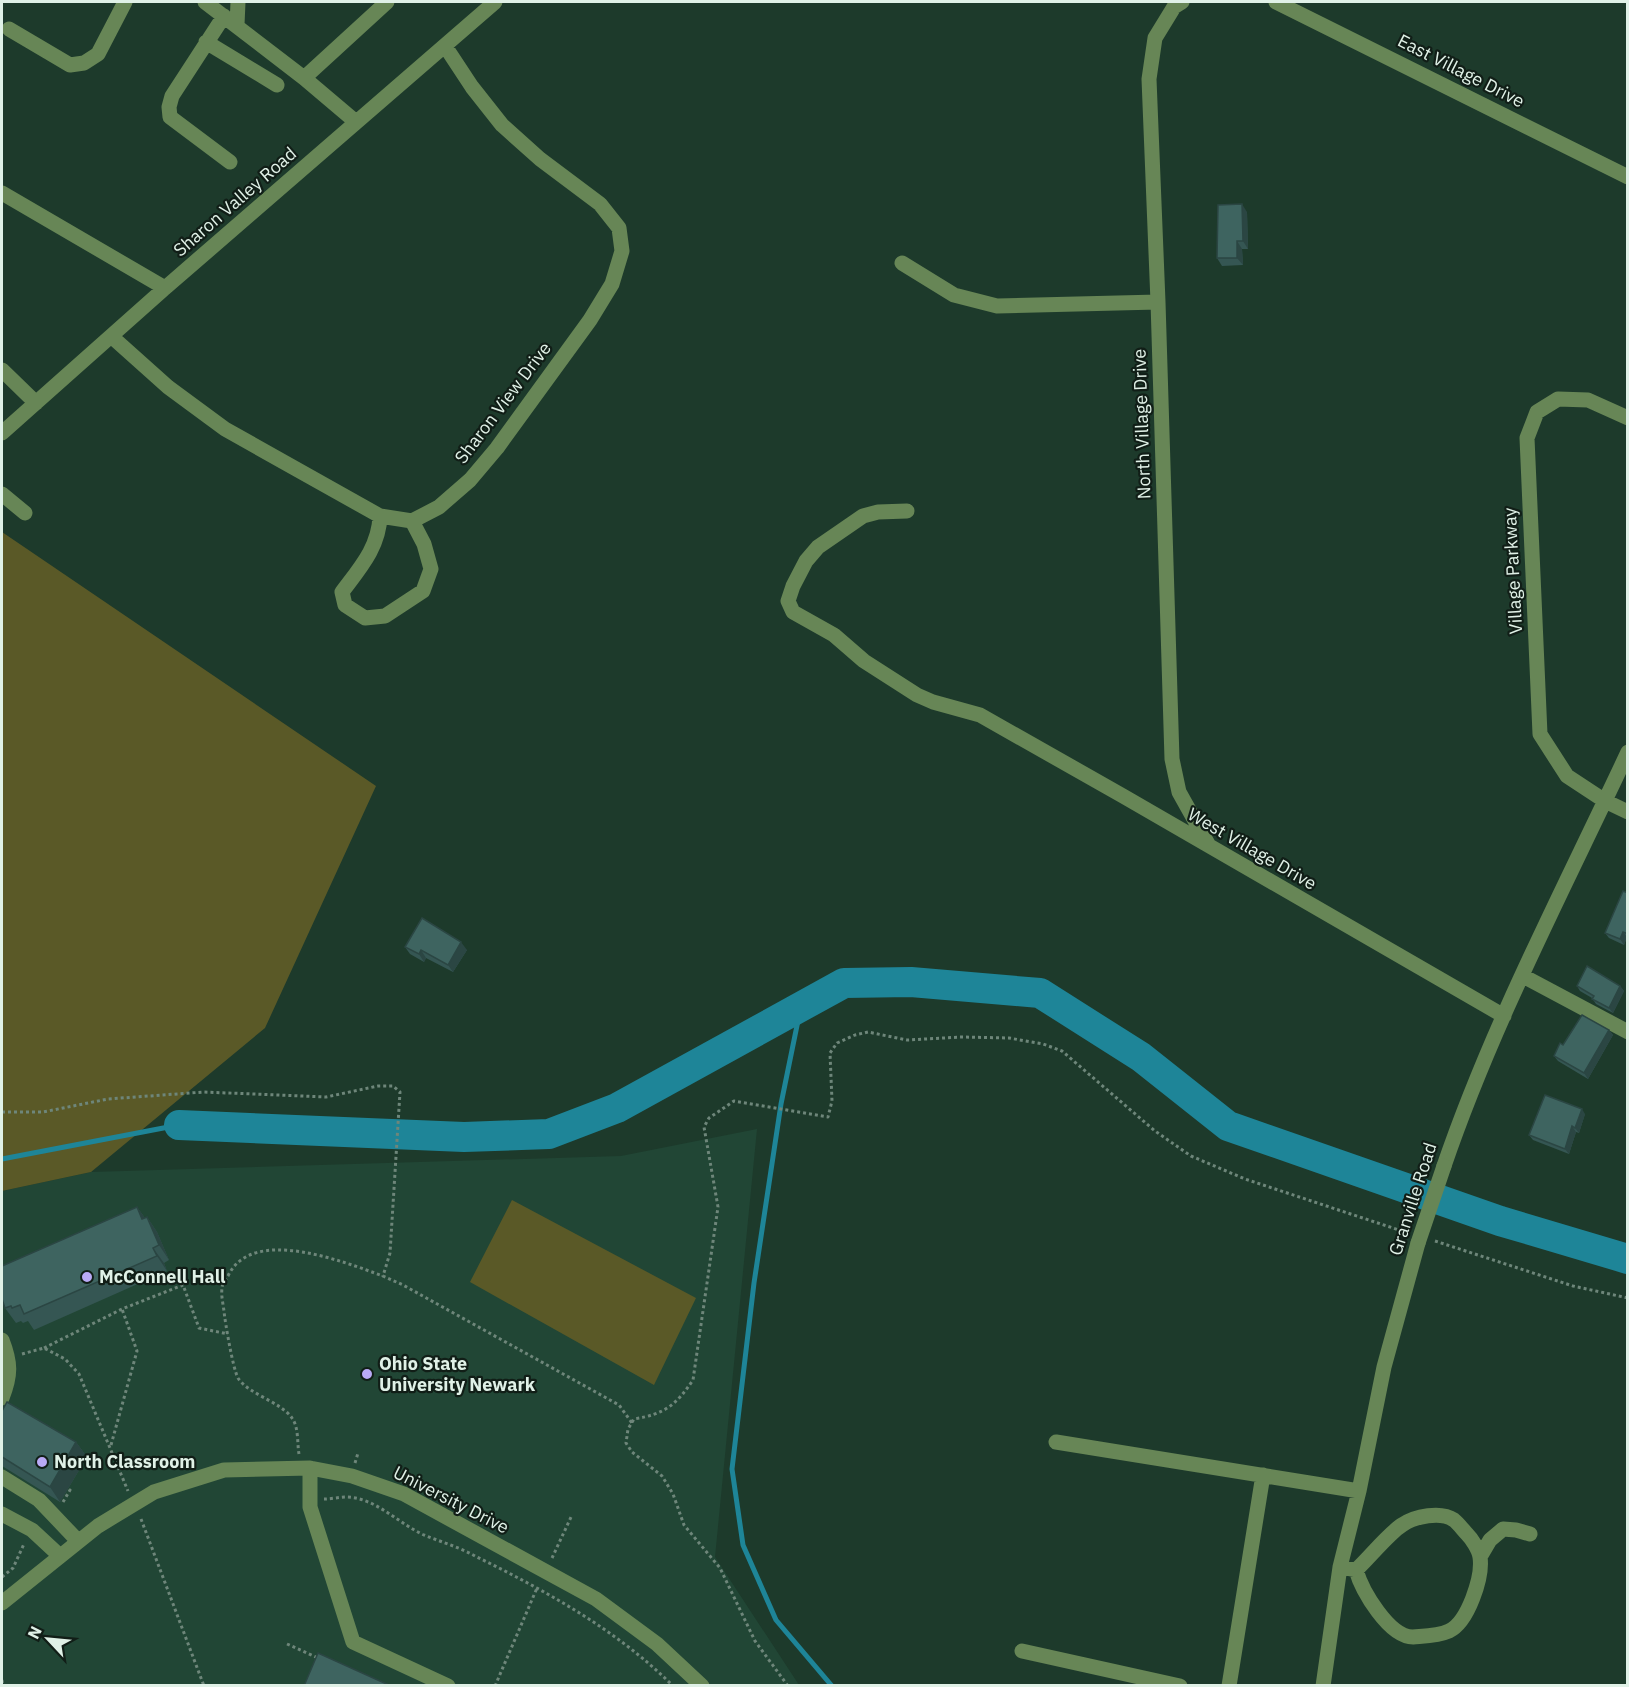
<svg xmlns="http://www.w3.org/2000/svg" width="1629" height="1687" font-family="'IBM Plex Sans',sans-serif">
  <style>
    .built { fill: #214635 }
    .green { fill: #5a5927 }
    .lines { fill: none; stroke-linecap: round; stroke-linejoin: round }
    .stream { stroke: #1e8598; stroke-width: 5 }
    .river { stroke: #1e8598; stroke-width: 30 }
    .path { stroke: #6e867a; stroke-width: 3; stroke-dasharray: 3 3; stroke-linecap: butt }
    .minor { stroke: #678656; stroke-width: 15 }
    .minor-bridge { stroke: #678656; stroke-width: 15 }
    .wall { fill: #355653 }
    .shaded-wall { fill: #2b4643 }
    .building { fill: #3e6460; stroke: #2b4643; stroke-width: 1.5 }
    .poi-dot { fill: #baaaf6; stroke: #111e17; stroke-width: 2 }
    .labels { text-anchor: middle; stroke-width: 4.5; stroke-linejoin: round; paint-order: stroke }
    .street-label { font-size: 18px; fill: #e0f1e7; stroke: #111e17 }
    .poi-label { font-size: 18px; font-weight: bold; fill: #e0f1e7; stroke: #111e17; text-anchor: start }
  </style>
  <rect width="100%" height="100%" fill="#1d3a2b"/>
  <path class="built" d="M757,1129L715,1557L799,1685H2V1191L91,1172L621,1156Z"/>
  <path class="green" d="M2,532L376,786L265,1028L91,1172L2,1191Z
    M512,1200L696,1298L654,1385L470,1282Z"/>
  <g class="lines">
    <path class="stream" d="M801,1006L781,1104L754,1283L732,1469L743,1545L776,1620L832,1686
      M2,1159L179,1125"/>
    <path class="river" d="M179,1125L464,1137L549,1134L617,1108L844,983L911,982L1040,993L1141,1057L1228,1126L1500,1221L1628,1259"/>
    <path class="path" d="M2,1112H43L108,1099L204,1092L326,1097L378,1086H393L400,1092L390,1253L383,1276L403,1285L619,1405L632,1423
      M1435,1241L1573,1286L1628,1298
      M44,1348L122,1309L183,1285L199,1328L228,1334
      M22,1354L44,1348L65,1359L79,1374L128,1491
      M111,1445L137,1351L122,1309
      M299,1454C297,1443 299,1428 292,1418C281,1402 248,1394 238,1378C233,1369 225,1322 224,1311C223,1304 221,1295 222,1288C222,1284 226,1279 228,1276C252,1225 344,1262 383,1276
      M355,1463L358,1453
      M324,1499C331,1499 339,1497 347,1497C376,1498 399,1524 424,1535C441,1542 459,1547 475,1556C546,1591 617,1630 673,1686
      M63,1502L70,1490L68,1489
      M141,1519L204,1686
      M552,1558L572,1515
      M2,1577L13,1568L24,1544
      M287,1644L318,1658
      M2,1680L3,1686
      M495,1686L537,1588
      M788,1686L755,1641L720,1568L684,1525L673,1494L662,1476L632,1452L626,1443L628,1429L634,1419C665,1414 676,1405 693,1380L718,1207L704,1127L709,1118L734,1101L828,1117L832,1101L830,1053L837,1043L855,1035L868,1032L907,1040L961,1037L1009,1038L1043,1044L1062,1051L1155,1131L1191,1156L1245,1179L1405,1232"/>
    <path class="minor" d="M205,2L304,78L356,122
      M1182,2L1174,7L1155,38L1149,79L1158,302L1172,759L1179,792L1208,844
      M1276,2L1628,177
      M224,16L172,96L169,107L170,117L230,162
      M237,25L238,2
      M9,29L70,65L84,63L98,54L125,2
      M206,42L277,85
      M304,78L387,2
      M2,193L165,288
      M902,263L954,295L997,306L1158,302
      M111,336L168,387L225,429L380,516L412,521L439,507L470,480L497,448L590,320L612,284L622,251L619,228L600,204L540,159L502,125L472,87L445,46
      M2,370L36,403
      M1628,418L1588,400L1558,399L1537,412L1527,438L1540,734L1567,776L1605,801L1628,812
      M2,433L165,288L495,2
      M2,494L25,513
      M907,511L878,512L863,516L818,547L806,561L793,586L788,601L793,612L834,635L864,661L917,695L933,702L980,715L1123,796L1504,1016
      M380,516C379,547 360,568 342,592L345,605L365,618L385,616L423,591L431,569L424,544L412,521
      M1523,976L1628,1032
      M1444,1166C1493,1023 1564,889 1628,752
      M2,1340C11,1363 11,1375 2,1398
      M1056,1442L1359,1491
      M310,1468V1507L353,1642L448,1686
      M2,1477L39,1500L78,1541
      M2,1514L32,1530L60,1556
      M1480,1557L1490,1540L1503,1529L1516,1530L1530,1534
      M1340,1567L1356,1570C1369,1558 1389,1533 1402,1525C1415,1516 1441,1511 1454,1520C1459,1524 1463,1530 1467,1534C1472,1539 1479,1550 1480,1557C1483,1577 1468,1622 1449,1631C1438,1636 1425,1636 1413,1637C1389,1637 1362,1591 1356,1570
      M2,1603L98,1526L154,1492L224,1470L310,1468L352,1476L404,1494L596,1599L657,1644L702,1686
      M1022,1651L1180,1686
      M1229,1686L1263,1475
      M1323,1686L1340,1567L1359,1491L1384,1367L1418,1243"/>
    <path class="minor-bridge" d="M1418,1243L1444,1166"/>
  </g>
  <path class="wall" d="M1247,212L1248,249H1242L1243,265L1222,266L1217,258Z
    M1628,893V938L1627,937L1624,945L1609,938L1605,933Z
    M405,947L467,950L453,972L426,958L424,962L410,954Z
    M1577,986H1620L1624,991L1613,1013L1596,1004L1592,998L1580,991Z
    M1609,1030L1613,1035L1588,1079L1558,1061L1554,1056L1563,1045Z
    M1585,1114L1579,1133L1576,1132L1569,1154L1533,1140L1529,1135Z
    M137,1207L145,1218L147,1217L157,1232L169,1260L164,1263L167,1271L34,1330L28,1321L23,1323L21,1321L16,1323L5,1308Z
    M2,1411L76,1442L87,1457L60,1502L7,1469L2,1466Z"/>
  <path class="shaded-wall" d="M1242,204L1247,212L1248,249L1243,241Z
    M1237,241L1242,249L1243,265L1237,258Z
    M1623,932L1627,937L1624,945L1620,939Z
    M461,942L467,950L453,972L448,965Z
    M421,950L426,958L424,962L419,954Z
    M1620,986L1624,991L1613,1013L1609,1008Z
    M1609,1030L1613,1035L1588,1079L1584,1073Z
    M1582,1109L1585,1114L1579,1133L1575,1128Z
    M1572,1126L1576,1132L1569,1154L1565,1149Z
    M137,1207L148,1222L142,1219Z
    M147,1217L157,1232L169,1260L159,1245Z
    M153,1248L164,1263L167,1271L157,1256Z
    M76,1442L87,1457L60,1502L50,1487Z"/>
  <path class="building" d="M1242,204L1243,241H1237V258H1217L1218,205Z
    M1623,891L1628,893V934L1623,932L1620,939L1605,933Z
    M422,918L461,942L448,965L421,950L419,954L405,947Z
    M1587,966L1620,986L1609,1008L1592,999L1594,996L1577,986Z
    M1582,1015L1609,1030L1584,1073L1554,1056L1560,1043L1563,1045Z
    M1545,1095L1582,1109L1575,1128L1572,1126L1565,1149L1529,1135Z
    M137,1207L142,1219L147,1217L159,1245L153,1248L157,1256L24,1314L20,1305L12,1308L11,1306L5,1308L2,1299V1266Z
    M7,1402L76,1442L50,1487L2,1457V1411Z
    M318,1653L391,1686H304Z"/>
  <g class="poi-dot">
    <circle cx="87" cy="1277" r="6"/>
    <circle cx="367" cy="1374" r="6"/>
    <circle cx="42" cy="1462" r="6"/>
  </g>
  <g class="labels">
    <g class="street-label">
      <text transform="translate(1461 71) rotate(27)" y="6">East Village Drive</text>
      <text transform="translate(235 202) rotate(-41)" y="6">Sharon Valley Road</text>
      <text transform="translate(503 403) rotate(-53)" y="6">Sharon View Drive</text>
      <text transform="translate(1142 424) rotate(-92)" y="6">North Village Drive</text>
      <text transform="translate(1513 571) rotate(-93)" y="6">Village Parkway</text>
      <text transform="translate(1252 849) rotate(30)" y="6">West Village Drive</text>
      <text transform="translate(1413 1199) rotate(-72)" y="6">Granville Road</text>
      <text transform="translate(451 1500) rotate(27)" y="6">University Drive</text>
    </g>
    <g class="poi-label">
      <text x="99" y="1283">McConnell Hall</text>
      <text x="379" y="1370">Ohio State<tspan x="379" dy="21">University Newark</tspan></text>
      <text x="54" y="1468">North Classroom</text>
    </g>
  </g>
  <rect width="1629" height="1687" fill="none" stroke="#e0f1e7" stroke-width="6"/>
  <g transform="translate(48 1639) rotate(296)" stroke="#111e17" stroke-width="4.5" paint-order="stroke">
  <path d="M0-4.5L10 22L0 15L-10 22Z" fill="#e0f1e7"/>
  <text y="-9" font-size="16" font-weight="bold" text-anchor="middle" fill="#e0f1e7">N</text>
  </g>
</svg>
